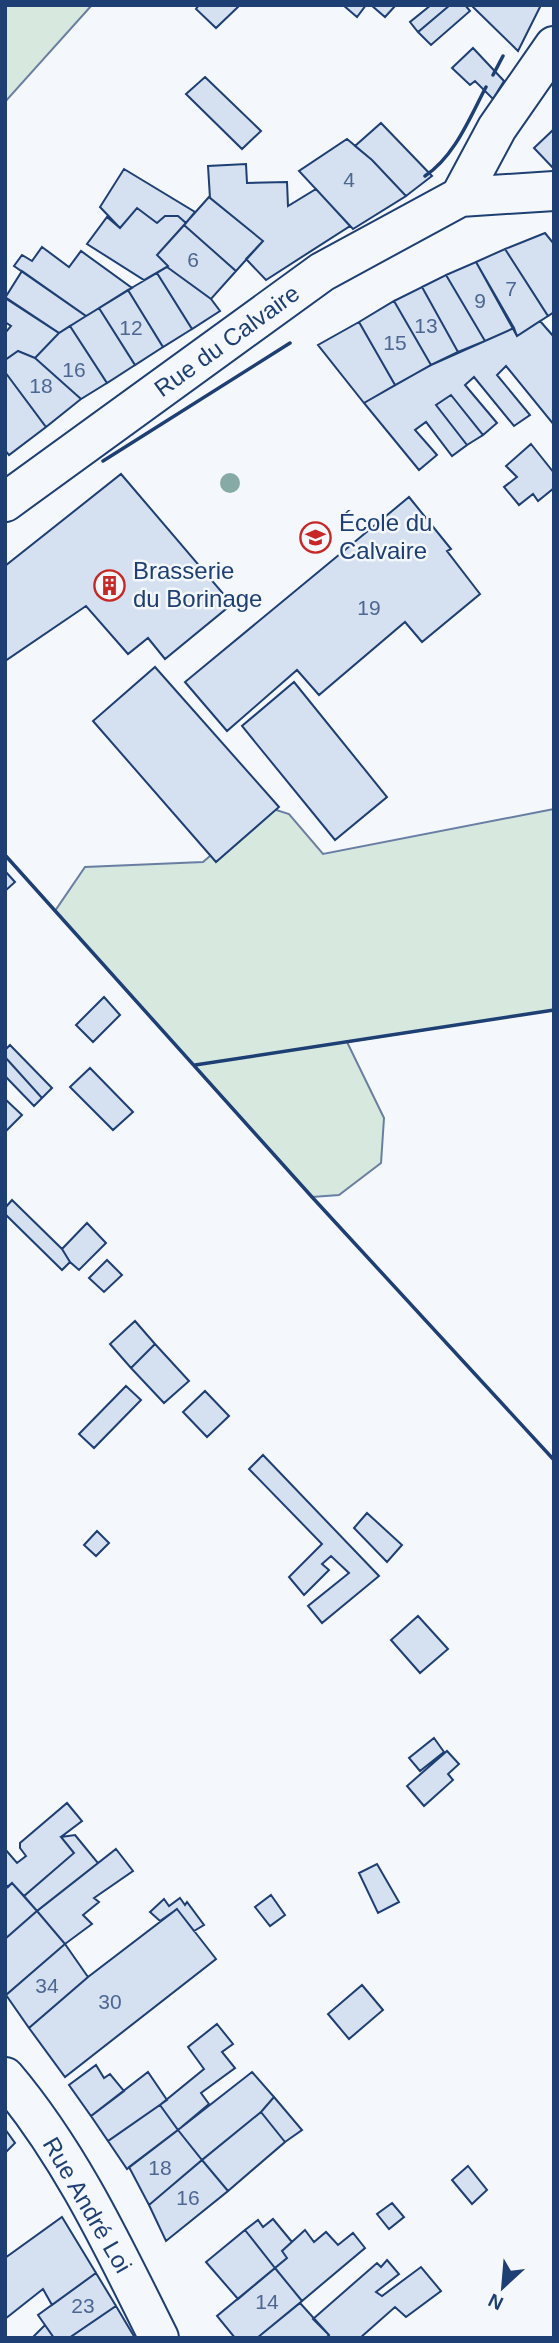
<svg xmlns="http://www.w3.org/2000/svg" width="559" height="2343" font-family="Helvetica,sans-serif">
  <style>
    .green { fill: #d7e8df; stroke: #687fa3; stroke-width: 2 }
    .building { fill: #d5e0f0; stroke: #1d3f73; stroke-width: 2 }
    .lines { fill: none; stroke-linecap: round; stroke-linejoin: round }
    .minor-casing { stroke: #1d3f73; stroke-width: 42 }
    .minor { stroke: #f4f7fb; stroke-width: 38 }
    .wall { stroke: #1d3f73; stroke-width: 3.5 }
    .tree { fill: #86aba6 }
    .labels { text-anchor: middle; stroke-width: 5; stroke-linejoin: round; paint-order: stroke }
    .number-label { font-size: 21px; fill: #4b6792 }
    .street-label { font-size: 24px; fill: #1d3f73; stroke: #f4f7fb }
    .poi-label { font-size: 24px; fill: #1d3f73; stroke: #f4f7fb; text-anchor: start }
  </style>
  <rect width="100%" height="100%" fill="#f4f7fb"/>
  <path class="green" d="M5,5H92L5,102Z
    M267,807L289,814L323,854L554,809V1010L347,1042L384,1118L381,1163L339,1195L312,1197L55,911L85,867L203,862Z"/>
  <path class="building" d="M199,5H240L216,28L196,9Z
    M343,5H366L357,17Z
    M371,5H396L385,17Z
    M431,5H450L418,32L410,22Z
    M450,5H465L470,11L431,45L418,32Z
    M474,5H541L518,51L473,7Z
    M473,48L504,81L493,99L475,81L470,85L452,68Z
    M205,77L261,131L242,149L186,94Z
    M381,123L432,176L406,196L372,160L355,146Z
    M553,130L554,131V169L534,148Z
    M347,139L372,160L406,196L353,229L299,171Z
    M246,164L247,183L287,182L288,206L316,189L350,226L266,280L246,259L263,241L210,198L208,166Z
    M124,169L195,212L186,223L178,216H165L157,223L137,208L120,228L100,207Z
    M209,197L263,241L236,271L184,225Z
    M137,208L157,223L165,216H178L186,223L157,255L168,266L144,280L87,244L107,217L120,228Z
    M184,225L236,271L211,299L167,267L168,266L157,255Z
    M545,233L554,244V312L548,316L505,249Z
    M42,247L69,267L81,251L132,288L86,316L14,266L22,255L32,261Z
    M505,249L548,316L517,336L476,262Z
    M476,262L514,328L485,341L446,275Z
    M167,267L211,299L220,311L192,329L157,273Z
    M22,271L86,316L59,333L5,298Z
    M157,273L192,329L163,347L128,290Z
    M446,275L485,341L458,352L422,287Z
    M422,287L458,352L431,365L394,301Z
    M128,290L163,347L135,365L99,308Z
    M5,297L59,333L35,358L18,351L5,360V333L11,326L5,322Z
    M394,301L431,365L395,385L359,322Z
    M99,308L135,365L107,383L70,326Z
    M540,321L554,337V425L506,366L497,375L530,415L514,426L474,377L465,385L497,423L483,435L451,395L436,405L467,445L452,456L426,422L415,430L437,455L419,470L364,403L431,365L514,328L517,336Z
    M359,322L395,385L364,403L318,345Z
    M70,326L107,383L81,399L35,358L59,333Z
    M18,351L35,358L81,399L46,427L5,372V360Z
    M5,372L46,427L9,455L5,450Z
    M451,395L483,435L467,445L436,405Z
    M531,444L554,473V488L538,501L533,494L519,505L504,487L517,477L506,466Z
    M121,474L232,604L165,659L148,638L128,654L86,606L5,661V566Z
    M409,497L451,549L447,551L480,594L422,642L405,622L319,695L297,670L227,731L185,682Z
    M155,667L279,807L216,862L93,721Z
    M294,682L387,797L335,840L242,726Z
    M5,871L15,882L5,891Z
    M104,997L120,1015L93,1042L76,1025Z
    M10,1045L52,1088L42,1098L5,1057V1050Z
    M5,1057L42,1098L34,1106L5,1076Z
    M90,1068L133,1112L113,1130L70,1087Z
    M5,1099L22,1115L5,1132Z
    M12,1200L62,1249L70,1262L62,1270L5,1214V1208Z
    M87,1223L106,1243L79,1270L70,1262L62,1249Z
    M107,1260L122,1275L104,1292L89,1278Z
    M135,1321L155,1344L131,1368L110,1344Z
    M155,1344L189,1381L164,1403L131,1368Z
    M126,1386L141,1400L94,1448L79,1434Z
    M205,1391L229,1416L207,1437L183,1412Z
    M263,1455L379,1576L322,1623L308,1606L349,1573L331,1556L322,1564L329,1570L304,1595L289,1577L322,1544L249,1469Z
    M367,1513L402,1545L387,1562L354,1528Z
    M97,1531L109,1543L96,1556L84,1545Z
    M418,1616L448,1649L420,1673L391,1640Z
    M434,1738L444,1752L420,1771L409,1758Z
    M447,1751L459,1764L448,1774L453,1780L424,1806L407,1786Z
    M67,1803L82,1821L61,1837L74,1853L24,1896L12,1883L8,1887L5,1884V1849L17,1863L26,1856L20,1848V1843Z
    M75,1835L98,1863L37,1911L24,1896L74,1853L61,1837Z
    M116,1849L133,1871L94,1898L99,1902L83,1915L92,1924L65,1944L37,1911Z
    M377,1864L399,1902L378,1913L359,1873Z
    M12,1883L37,1911L5,1939V1889Z
    M271,1895L285,1915L270,1926L255,1907Z
    M180,1898L185,1905L187,1902L204,1925L194,1931L177,1909L160,1921L150,1912L164,1899L169,1906Z
    M177,1909L216,1959L65,2077L29,2028L88,1977Z
    M37,1911L65,1944L6,1995L5,1939Z
    M65,1944L88,1977L29,2028L6,1995Z
    M362,1985L383,2010L349,2039L328,2014Z
    M217,2024L233,2044L222,2052L235,2068L201,2093L209,2104L178,2130L160,2105L204,2069L188,2047Z
    M96,2065L104,2078L110,2074L124,2091L91,2116L69,2085Z
    M148,2072L167,2100L108,2141L91,2116Z
    M252,2072L274,2097L261,2112L202,2160L178,2130Z
    M274,2097L302,2130L285,2142L261,2112Z
    M160,2105L178,2130L127,2169L108,2141Z
    M261,2112L285,2142L228,2191L202,2160Z
    M5,2129L15,2143L5,2153Z
    M178,2130L202,2160L149,2205L129,2167Z
    M202,2160L228,2191L166,2241L149,2205Z
    M468,2166L487,2190L472,2204L452,2180Z
    M392,2203L404,2217L389,2229L377,2214Z
    M62,2217L96,2273L52,2305L43,2289L5,2319V2258Z
    M273,2219L292,2242L282,2251L287,2258L275,2268L245,2230L258,2220L263,2227Z
    M245,2230L275,2268L238,2299L206,2262Z
    M305,2230L314,2242L326,2232L338,2245L353,2233L365,2248L302,2301L275,2268L287,2258L282,2251Z
    M387,2260L399,2274L376,2292L382,2296L421,2267L441,2291L406,2317L395,2307L360,2338H326L329,2335L313,2319L377,2263L381,2267Z
    M275,2268L302,2301L257,2338H235L217,2316Z
    M96,2273L116,2306L69,2338H54L38,2315Z
    M300,2303L329,2335L326,2338H257Z
    M116,2306L135,2338H69Z
    M45,2325L54,2338H32Z"/>
  <g class="lines">
    <defs>
      <path id="minor" d="M460,197L497,128L554,46
        M5,502L322,272L460,197L554,191
        M5,2077C71,2155 114,2248 159,2338"/>
    </defs>
    <use href="#minor" class="minor-casing"/>
    <use href="#minor" class="minor"/>
    <path class="wall" d="M493,75L503,56
      M425,176C455,156 470,117 486,87
      M103,461L290,343
      M5,855L312,1197L554,1460
      M195,1065L554,1010"/>
  </g>
  <circle class="tree" cx="230" cy="483" r="10"/>
  <defs>
    <symbol id="school-ring" viewBox="-11 -11 22 22"><circle r="9.5" fill="#f4f7fb" stroke="#c62828" stroke-width="1.5"/><path d="M0-5L7-2L0 1L-7-2ZM-4 1L0 2.5L4 1V4Q0 6-4 4Z" fill="#c62828"/></symbol>
    <symbol id="building-ring" viewBox="-11 -11 22 22"><circle r="9.5" fill="#f4f7fb" stroke="#c62828" stroke-width="1.5"/><path d="M-4-6H4V6H1V3H-1V6H-4ZM-2.5-4.3h1.7v1.8h-1.7ZM.8-4.3h1.7v1.8H.8ZM-2.5-1h1.7V.8h-1.7ZM.8-1h1.7V.8H.8Z" fill="#c62828"/></symbol>
  </defs>
  <g fill-rule="evenodd">
    <use href="#school-ring" x="298" y="520" width="35" height="35"/>
    <use href="#building-ring" x="92" y="568" width="35" height="35"/>
  </g>
  <g class="labels">
    <g class="number-label">
      <text x="349" y="187">4</text>
      <text x="193" y="267">6</text>
      <text x="511" y="296">7</text>
      <text x="480" y="308">9</text>
      <text x="426" y="333">13</text>
      <text x="131" y="335">12</text>
      <text x="395" y="350">15</text>
      <text x="74" y="377">16</text>
      <text x="41" y="393">18</text>
      <text x="369" y="615">19</text>
      <text x="47" y="1993">34</text>
      <text x="110" y="2009">30</text>
      <text x="160" y="2175">18</text>
      <text x="188" y="2205">16</text>
      <text x="267" y="2309">14</text>
      <text x="83" y="2313">23</text>
    </g>
    <g class="street-label">
      <text transform="translate(227 341) rotate(-36)" y="8">Rue du Calvaire</text>
      <text transform="translate(87 2205) rotate(60)" y="8">Rue André Loi</text>
    </g>
    <g class="poi-label">
      <text x="339" y="531">École du<tspan x="339" dy="28">Calvaire</tspan></text>
      <text x="133" y="579">Brasserie<tspan x="133" dy="28">du Borinage</tspan></text>
    </g>
  </g>
  <rect width="559" height="2343" fill="none" stroke="#1d3f73" stroke-width="14"/>
  <g transform="translate(503 2287) rotate(206)" stroke="#f4f7fb" stroke-width="5" paint-order="stroke">
  <path d="M0-5L12 26L0 18L-12 26Z" fill="#1d3f73"/>
  <text y="-10" font-size="19" font-weight="bold" text-anchor="middle" fill="#1d3f73">N</text>
  </g>
</svg>
